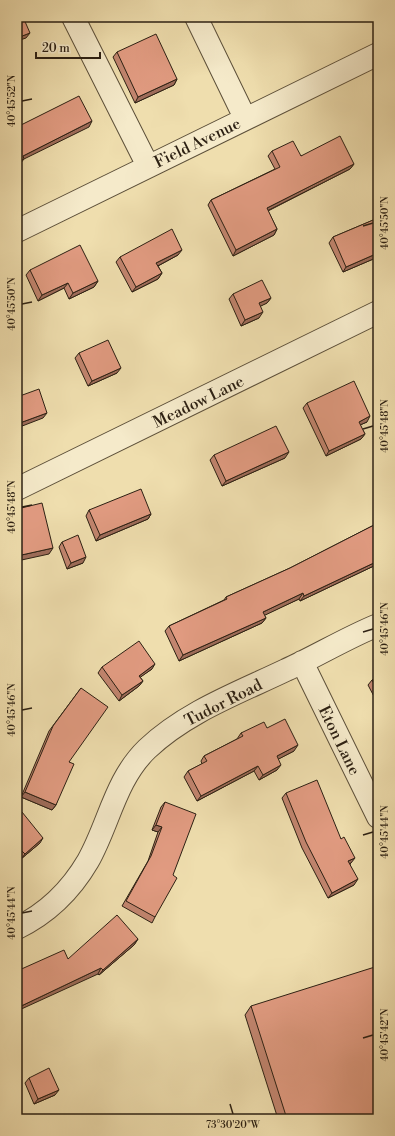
<svg xmlns="http://www.w3.org/2000/svg" width="395" height="1136" font-family="'Libre Bodoni',serif">
  <style>
    .lines { fill: none; stroke-linecap: round; stroke-linejoin: round }
    .minor-casing { stroke: #5d503a; stroke-width: 24 }
    .minor { stroke: #f5eaca; stroke-width: 22 }
    .wall { fill: #c2856f; stroke: #2c2013 }
    .shaded-wall { fill: #9e6c5a; stroke: #2c2013 }
    .building { fill: #e19b81; stroke: #2c2013 }
    .ticks { fill: none; stroke: #2c2013; stroke-width: 1.5 }
    .labels { text-anchor: middle; stroke-width: 3.5; stroke-linejoin: round; paint-order: stroke }
    .street-label { font-size: 16px; fill: #2c2013; stroke: #f5eaca }
    .neatline { fill: none; stroke: #2c2013; stroke-width: 1.5 }
    .ticks-label { font-size: 10px; text-anchor: middle; fill: #2c2013 }
  </style>
  <rect width="100%" height="100%" fill="#efdeae"/>
  <filter id="stains"><feTurbulence type="fractalNoise" baseFrequency=".005" numOctaves="4"/><feColorMatrix values="0 0 0 0 .2 0 0 0 0 .09 0 0 0 0 .02 0 0 0 .5 -.17"/></filter>
  <radialGradient id="worn" r=".72"><stop offset=".6" stop-color="#630" stop-opacity="0"/><stop offset="1" stop-color="#630" stop-opacity=".3"/></radialGradient>
  <g class="lines">
    <defs>
      <path id="minor" d="M73,17L148,166
        M196,17L245,118
        M17,231L378,54
        M17,489L378,312
        M302,662L378,817
        M17,928C48,913 71,890 88,861C109,824 115,780 147,749C186,712 238,693 286,670C317,656 346,638 378,625"/>
    </defs>
    <use href="#minor" class="minor-casing"/>
    <use href="#minor" class="minor"/>
  </g>
  <path class="wall" d="M117,52L177,79L174,85L135,103L113,57Z
    M272,151L354,164L350,169L268,211L277,229L274,235L233,256L208,205L211,200L275,169L268,156Z
    M378,218V257L343,272L329,243L333,237Z
    M178,255L158,266L162,273L158,279L132,292L116,262L120,257Z
    M30,270L98,281L94,287L69,299L64,288L38,301L26,275Z
    M233,294L271,298L267,303L260,306L259,318L241,326L229,299Z
    M79,353L117,373L88,386L75,358Z
    M307,403L367,422L360,425L365,434L361,439L326,456L303,408Z
    M214,455L285,458L222,486L210,460Z
    M89,510L151,514L148,519L96,541L86,516Z
    M378,523V564L300,601L299,599L264,615L266,618L262,623L179,661L165,631L169,626L224,600L226,597L290,568Z
    M62,542L83,563L67,569L59,547Z
    M102,667L152,669L140,677L143,681L139,686L119,701L98,673Z
    M378,677V704L368,685L372,680Z
    M81,688L69,762L56,805L52,810L21,797L49,731Z
    M267,728L294,751L278,759L277,770L259,780L254,771L197,801L184,777L188,771L202,764L201,761L204,756L237,739L241,733Z
    M286,793L341,839L351,863L350,864L354,885L328,898L302,848L282,798Z
    M165,802L155,917L152,923L122,906L148,861L158,832L152,830L161,807Z
    M17,816L40,843L21,859L17,854Z
    M138,939L134,945L99,975L98,974L68,959Z
    M251,1006L378,1119H278L245,1015Z
    M29,1078L55,1095L34,1104L25,1083Z"/>
  <path class="shaded-wall" d="M30,33L26,38L17,41V38Z
    M177,79L174,85L135,103L138,97Z
    M92,121L89,127L24,159L20,164L17,165V162L23,156Z
    M354,164L350,169L263,213L267,208Z
    M277,229L274,235L233,256L236,250Z
    M182,250L178,255L152,269L156,263Z
    M378,253V257L343,272L346,267Z
    M162,273L158,279L132,292L136,287Z
    M98,281L94,287L69,299L73,293Z
    M68,283L64,288L38,301L42,295Z
    M271,298L267,303L255,309L259,303Z
    M263,312L259,318L241,326L245,320Z
    M121,368L117,373L88,386L92,381Z
    M47,413L43,418L17,428V424Z
    M370,416L367,422L355,427L359,422Z
    M365,434L361,439L326,456L329,451Z
    M289,452L285,458L222,486L226,481Z
    M151,514L148,519L96,541L100,535Z
    M53,548L49,554L17,561V556Z
    M86,557L83,563L67,569L71,563Z
    M378,561V564L300,601L304,596Z
    M303,593L299,599L259,618L263,612Z
    M266,618L262,623L179,661L183,655Z
    M155,664L152,669L135,681L139,676Z
    M143,681L139,686L119,701L122,695Z
    M298,745L294,751L273,762L277,756Z
    M281,765L277,770L259,780L263,775Z
    M258,766L254,771L197,801L201,796Z
    M25,792L56,805L52,810L21,797Z
    M156,825L162,827L158,832L152,830Z
    M43,838L40,843L21,859L25,854Z
    M355,858L351,863L345,866L348,861Z
    M358,879L354,885L328,898L332,893Z
    M138,939L134,945L99,975L103,970Z
    M101,968L98,974L17,1011V1008Z
    M59,1090L55,1095L34,1104L38,1099Z"/>
  <path class="building" d="M17,17H23L30,33L17,38Z
    M156,34L177,79L138,97L117,52Z
    M79,96L92,121L23,156L24,159L17,162V127Z
    M340,136L354,164L267,208L277,229L236,250L211,200L280,167L272,151L293,141L301,156Z
    M378,218V253L346,267L333,237Z
    M172,229L182,250L156,263L162,273L136,287L120,257Z
    M80,245L98,281L73,293L68,283L42,295L30,270Z
    M262,280L271,298L259,303L263,312L245,320L233,294Z
    M108,340L121,368L92,381L79,353Z
    M354,381L370,416L359,422L365,434L329,451L307,403Z
    M39,389L47,413L17,424V397Z
    M276,426L289,452L226,481L214,455Z
    M141,489L151,514L100,535L89,510Z
    M42,503L53,548L17,556V509Z
    M378,523V561L304,596L303,593L263,612L266,618L183,655L169,626L227,599L226,597L290,568Z
    M78,535L86,557L71,563L62,542Z
    M139,641L155,664L139,676L143,681L122,695L102,667Z
    M378,677V691L372,680Z
    M81,688L108,707L69,762L74,764L56,805L25,792L53,726Z
    M285,719L298,745L277,756L281,765L263,775L258,766L201,796L188,771L207,761L204,756L243,736L241,733L264,722L267,728Z
    M317,780L341,839L344,837L355,858L348,861L358,879L332,893L306,842L286,793Z
    M165,802L196,814L173,875L177,878L155,917L126,901L151,856L162,827L156,825Z
    M22,812L43,838L25,854L20,849L17,852V816Z
    M117,915L138,939L103,970L101,968L17,1008V971L64,950L68,959Z
    M378,966V1119H287L251,1006Z
    M17,1018L19,1024L17,1025Z
    M49,1068L59,1090L38,1099L29,1078Z"/>
  <path class="ticks" d="M22,101L32,99M363,226L373,223M22,304L32,302M363,429L373,426M22,507L32,505M363,632L373,629M22,710L32,708M363,835L373,832M22,913L32,911M363,1038L373,1035M230,1104L233,1114"/>
  <g class="labels">
    <g class="street-label">
      <text transform="translate(197 142) rotate(-26)" y="6">Field Avenue</text>
      <text transform="translate(198 401) rotate(-26)" y="6">Meadow Lane</text>
      <text transform="translate(223 702) rotate(-27)" y="6">Tudor Road</text>
      <text transform="translate(340 740) rotate(64)" y="6">Eton Lane</text>
    </g>
  </g>
  <rect width="395" height="1136" fill="none" stroke="#efdeae" stroke-width="44"/>
  <path d="M36 52v6h64v-6" fill="none" stroke="#2c2013" stroke-width="2"/>
  <text x="42" y="52" font-size="12" fill="#2c2013" stroke="#f5eaca" stroke-width="3" paint-order="stroke">20 m</text>
  <rect x="22" y="22" width="351" height="1092" class="neatline"/>
  <g class="ticks-label">
    <text transform="translate(11 101) rotate(-90)" y="4">40°45'52"N</text>
    <text transform="translate(384 223) rotate(-90)" y="4">40°45'50"N</text>
    <text transform="translate(11 304) rotate(-90)" y="4">40°45'50"N</text>
    <text transform="translate(384 426) rotate(-90)" y="4">40°45'48"N</text>
    <text transform="translate(11 507) rotate(-90)" y="4">40°45'48"N</text>
    <text transform="translate(384 629) rotate(-90)" y="4">40°45'46"N</text>
    <text transform="translate(11 710) rotate(-90)" y="4">40°45'46"N</text>
    <text transform="translate(384 832) rotate(-90)" y="4">40°45'44"N</text>
    <text transform="translate(11 913) rotate(-90)" y="4">40°45'44"N</text>
    <text transform="translate(384 1035) rotate(-90)" y="4">40°45'42"N</text>
    <text x="233" y="1128">73°30'20"W</text>
  </g>
  <rect width="100%" height="100%" filter="url(#stains)"/>
  <rect width="100%" height="100%" fill="url(#worn)"/>
</svg>
